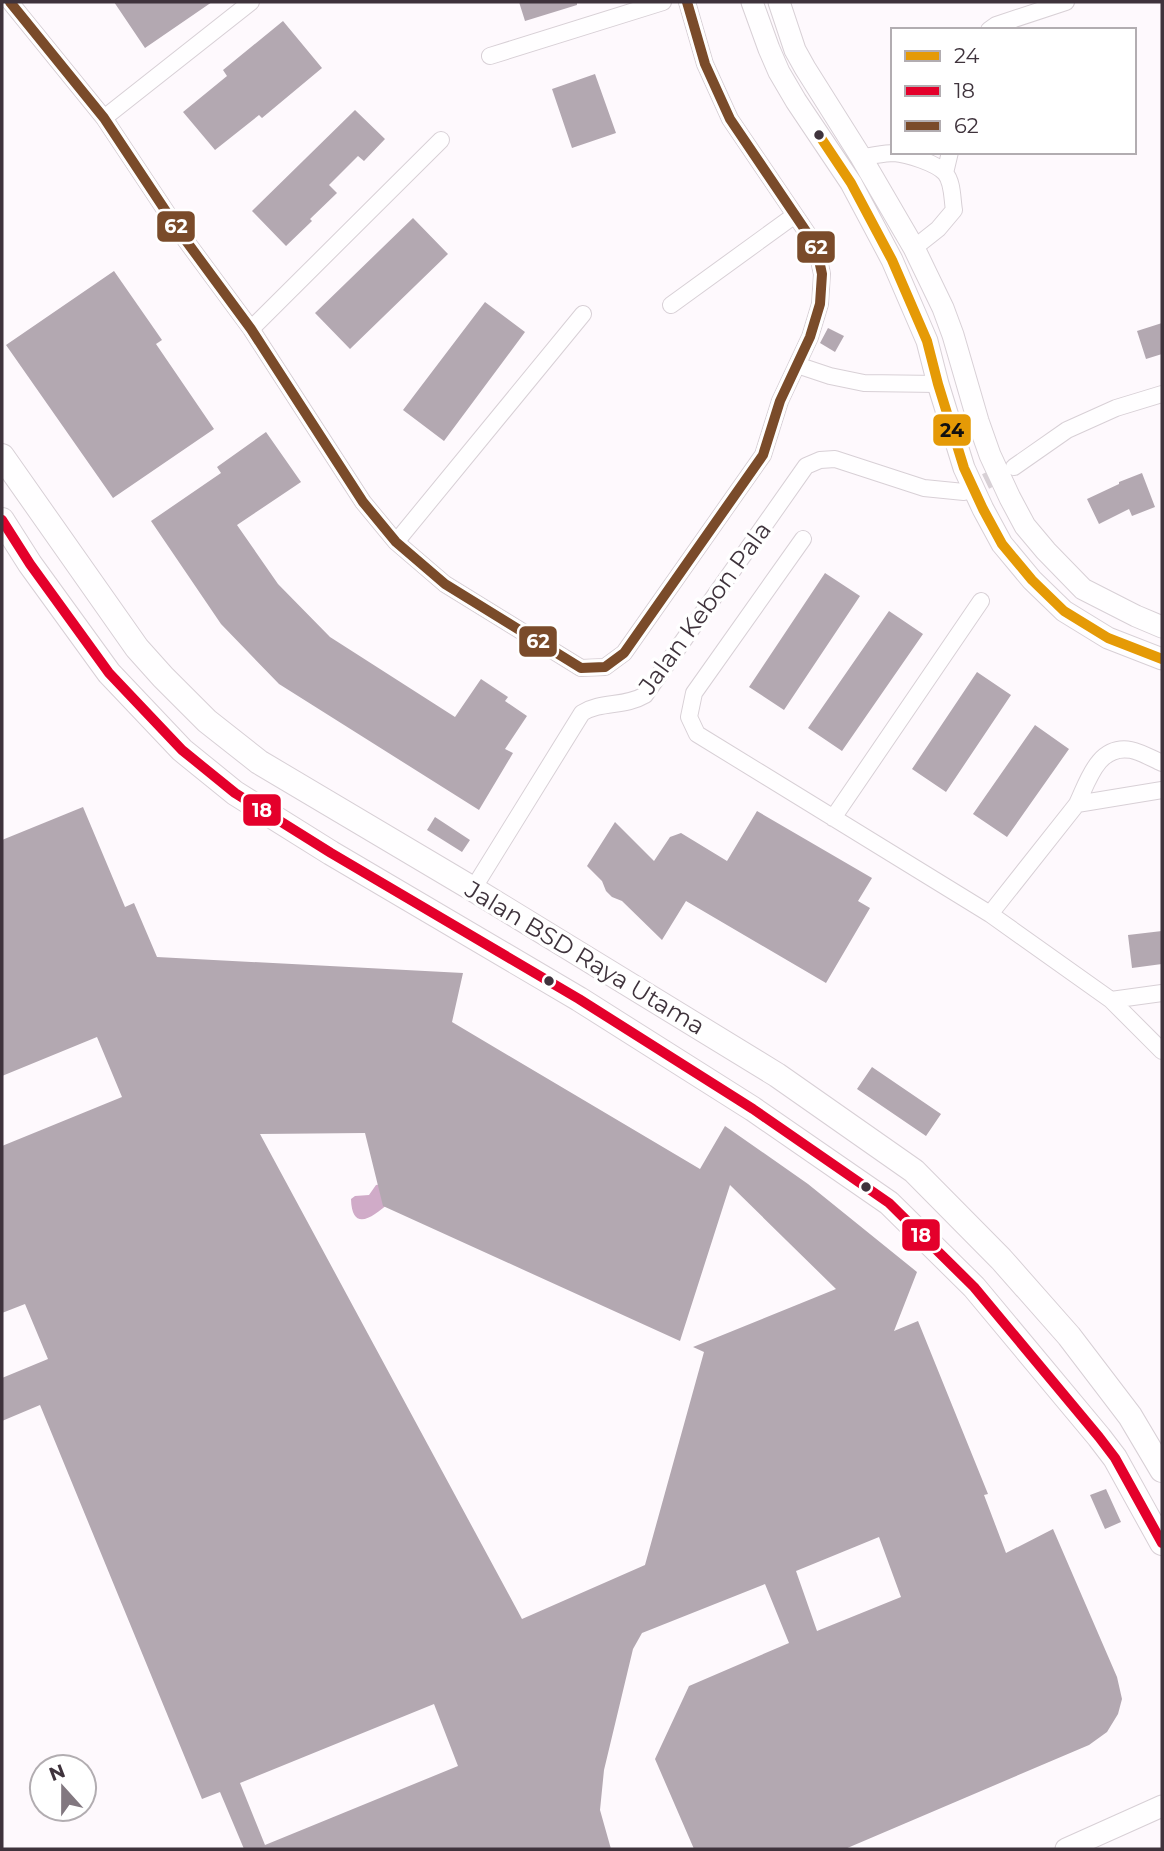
<svg xmlns="http://www.w3.org/2000/svg" width="1164" height="1851" font-family="Montserrat,sans-serif">
  <style>
    .water { fill: #d0abc8 }
    .building { fill: #b3a8b1; fill-rule: evenodd }
    .lines { fill: none; stroke-linecap: round; stroke-linejoin: round }
    .street-tunnel { stroke: #d8d1d6; stroke-width: 16; stroke-dasharray: 16 8; stroke-linecap: butt }
    .street-casing { stroke: #d8d0d6; stroke-width: 18 }
    .secondary-casing { stroke: #d8d0d6; stroke-width: 23 }
    .primary-casing { stroke: #d8d0d6; stroke-width: 26 }
    .street { stroke: #fffeff; stroke-width: 16 }
    .secondary { stroke: #fffeff; stroke-width: 21 }
    .primary { stroke: #fffeff; stroke-width: 24 }
    .bus-1-casing { stroke: #fff; stroke-width: 16 }
    .bus-2-casing { stroke: #fff; stroke-width: 16 }
    .bus-3-casing { stroke: #fff; stroke-width: 16 }
    .bus-1 { stroke: #e59a06; stroke-width: 10 }
    .bus-2 { stroke: #e4002b; stroke-width: 10 }
    .bus-3 { stroke: #7a4b2a; stroke-width: 10 }
    .bus-dot { fill: #3f333c; stroke: #fff; stroke-width: 2.5 }
    .labels { text-anchor: middle; stroke-width: 7; stroke-linejoin: round; paint-order: stroke }
    .street-label { font-size: 24px; fill: #3f333c; stroke: #fff }
    .line-badge { stroke: #fff; stroke-width: 2.5 }
    .badge-label { font-size: 19px; text-anchor: middle; font-weight: bold; fill: #fff }
    .pale-badge-label { font-size: 19px; text-anchor: middle; font-weight: bold; fill: #111 }
  </style>
  <rect width="100%" height="100%" fill="#fef9fd"/>
  <path class="water" d="M383,1184L389,1203C373,1217 352,1233 351,1199L355,1196L369,1195L376,1185Z"/>
  <path class="building" d="M114,2H212L145,48Z
    M519,2H577V5L525,21Z
    M283,21L322,68L262,118L259,115L215,150L183,112L227,76L223,70Z
    M595,74L616,133L572,148L552,89Z
    M355,110L385,139L364,161L358,156L329,185L337,193L310,219L312,221L286,246L252,211Z
    M413,218L448,254L350,349L315,313Z
    M114,271L162,340L156,344L214,429L113,498L6,345Z
    M485,302L525,332L444,441L403,410Z
    M1162,323V354L1146,359L1137,331Z
    M828,328L844,336L835,352L820,343Z
    M266,432L301,482L237,525L278,584L330,637L455,717L481,679L508,697L505,701L527,716L505,749L513,753L479,810L279,684L221,624L151,521L221,473L217,467Z
    M1142,473L1155,507L1132,516L1129,509L1099,524L1087,499L1119,484V482Z
    M825,573L860,596L784,710L749,687Z
    M889,611L923,634L842,751L808,728Z
    M977,672L1011,695L946,792L912,769Z
    M1035,725L1069,749L1007,837L973,814Z
    M83,807L125,907L134,903L157,957L463,973L452,1022L700,1169L725,1126L808,1184L917,1272L894,1331L918,1321L988,1494L984,1495L1006,1553L1053,1529L1117,1677L1122,1699L1118,1714L1107,1732L1089,1745L845,1849H694L655,1759L689,1686L789,1643L765,1584L642,1633L633,1649L604,1770L600,1810L611,1849H244L220,1792L202,1799L40,1405L2,1421V1378L48,1359L25,1304L2,1313V1146L122,1097L97,1037L2,1076V840ZM365,1133L383,1206L680,1341L730,1185L836,1289L693,1347L704,1352L645,1565L522,1619L260,1134ZM879,1537L901,1597L817,1631L796,1571ZM434,1704L458,1766L265,1845L240,1783Z
    M757,811L872,878L858,901L870,908L826,983L686,901L662,940L622,901L612,897L606,891L602,881L587,866L615,822L654,861L670,837L681,833L727,861Z
    M435,817L470,840L462,852L427,830Z
    M1162,931V964L1132,968L1128,935Z
    M872,1067L941,1114L926,1136L857,1089Z
    M1106,1489L1121,1522L1105,1529L1090,1495Z"/>
  <g class="lines">
    <path class="street-tunnel" d="M964,492L1009,470"/>
    <defs>
      <path id="street" d="M10,2L104,118L181,234L251,329L363,502L396,542L445,584L581,668L605,667L624,653L763,455L780,401L810,337L820,304L822,274L816,246L730,119L705,64L687,2
        M989,30L996,25L1066,2
        M490,56L663,2
        M104,118L251,2
        M861,157C872,156 884,153 894,153C907,154 936,163 945,173C953,182 952,199 954,210L938,229L914,248
        M945,173L950,152
        M671,305L795,215
        M251,329L441,140
        M797,365L830,376L864,383L938,384
        M1014,467L1067,430L1116,408L1162,394
        M803,539L694,693L689,717L697,734L990,914L1077,804L1162,790
        M396,542L583,314
        M1077,804C1088,781 1098,744 1131,750C1141,752 1153,759 1162,763
        M833,818L981,601
        M473,889L582,713C601,701 625,707 645,695L806,466L820,460L835,459L924,488L964,492
        M990,914L1111,1000L1162,1051
        M1111,1000L1162,993"/>
      <path id="secondary" d="M752,2L769,49L779,72L796,101L851,183L892,260L927,341L938,384L964,468L983,509L1002,544L1032,580L1064,611L1108,638L1162,659
        M779,2L795,50L805,68L861,157L914,248L943,308L953,335L978,421L990,455L1010,498L1025,526L1046,551L1083,589L1136,616L1162,627
        M1066,1849L1162,1806"/>
      <path id="primary" d="M2,456L137,648L163,677L207,721L259,762L473,889L777,1075L914,1171L1001,1259L1069,1336L1130,1416L1162,1470
        M2,520L30,564L109,673L182,750L235,793L331,853L579,999L753,1109L889,1203L974,1287L1099,1437L1115,1458L1162,1543"/>
    </defs>
    <use href="#street" class="street-casing"/>
    <use href="#secondary" class="secondary-casing"/>
    <use href="#primary" class="primary-casing"/>
    <use href="#street" class="street"/>
    <use href="#secondary" class="secondary"/>
    <use href="#primary" class="primary"/>
    <defs>
      <path id="bus-1" d="M819,135L851,183L892,260L927,341L938,384L964,468L983,509L1002,544L1032,580L1064,611L1108,638L1162,659"/>
      <path id="bus-2" d="M2,520L30,564L109,673L182,750L235,793L331,853L579,999L753,1109L889,1203L974,1287L1099,1437L1115,1458L1162,1543"/>
      <path id="bus-3" d="M10,2L104,118L181,234L251,329L363,502L396,542L445,584L581,668L605,667L624,653L763,455L780,401L810,337L820,304L822,274L816,246L730,119L705,64L687,2"/>
    </defs>
    <use href="#bus-1" class="bus-1-casing"/>
    <use href="#bus-2" class="bus-2-casing"/>
    <use href="#bus-3" class="bus-3-casing"/>
    <use href="#bus-1" class="bus-1"/>
    <use href="#bus-2" class="bus-2"/>
    <use href="#bus-3" class="bus-3"/>
  </g>
  <g class="bus-dot">
    <circle cx="819" cy="135" r="6"/>
    <circle cx="549" cy="981" r="6"/>
    <circle cx="866" cy="1187" r="6"/>
  </g>
  <g class="labels">
    <g class="street-label">
      <text transform="translate(705 608) rotate(-54)" y="8">Jalan Kebon Pala</text>
      <text transform="translate(585 958) rotate(31)" y="8">Jalan BSD Raya Utama</text>
    </g>
  </g>
  <g class="line-badge">
    <rect x="156" y="210" width="40" height="33" rx="7" fill="#7a4b2a"/>
    <rect x="796" y="230" width="40" height="34" rx="7" fill="#7a4b2a"/>
    <rect x="932" y="413" width="40" height="34" rx="7" fill="#e59a06"/>
    <rect x="518" y="625" width="40" height="33" rx="7" fill="#7a4b2a"/>
    <rect x="242" y="793" width="40" height="34" rx="7" fill="#e4002b"/>
    <rect x="901" y="1218" width="40" height="34" rx="7" fill="#e4002b"/>
  </g>
  <g class="badge-label">
    <text x="176" y="233">62</text>
    <text x="816" y="254">62</text>
    <text x="538" y="648">62</text>
    <text x="262" y="817">18</text>
    <text x="921" y="1242">18</text>
  </g>
  <g class="pale-badge-label">
    <text x="952" y="437">24</text>
  </g>
  <rect width="1164" height="1851" fill="none" stroke="#3f333c" stroke-width="7"/>
  <rect x="891" y="28" width="245" height="126" fill="#ffffff" stroke="#b2adb1" stroke-width="2"/>
  <rect x="905" y="51" width="35" height="10" fill="#e59a06" stroke="#b2adb1" stroke-width="2"/>
  <text x="954" y="63" font-size="21" fill="#3f333c">24</text>
  <rect x="905" y="86" width="35" height="10" fill="#e4002b" stroke="#b2adb1" stroke-width="2"/>
  <text x="954" y="98" font-size="21" fill="#3f333c">18</text>
  <rect x="905" y="121" width="35" height="10" fill="#7a4b2a" stroke="#b2adb1" stroke-width="2"/>
  <text x="954" y="133" font-size="21" fill="#3f333c">62</text>
  <g transform="translate(63 1788) rotate(339)"><circle r="33" fill="#ffffff" stroke="#b2adb1" stroke-width="2"/>
  <path d="M0-5L12 26L0 18L-12 26Z" fill="#827880"/>
  <text y="-10" font-size="19" font-weight="bold" text-anchor="middle" fill="#3f333c">N</text>
  </g>
</svg>
